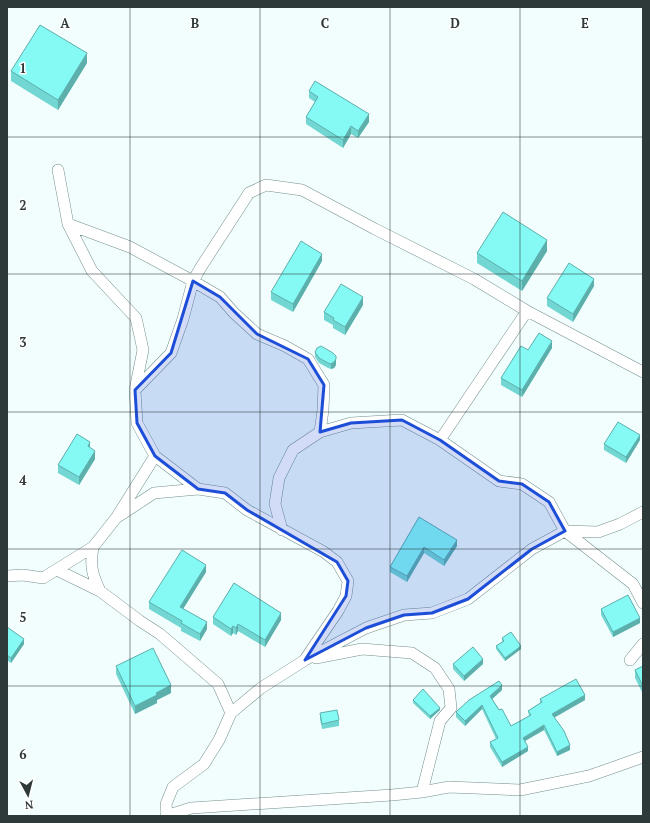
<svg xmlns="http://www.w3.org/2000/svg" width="650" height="823" font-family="'PT Serif',serif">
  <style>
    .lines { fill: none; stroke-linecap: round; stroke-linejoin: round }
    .street-casing { stroke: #738f8d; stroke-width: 12 }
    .street { stroke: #fff; stroke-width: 11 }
    .wall { fill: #72d7d3 }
    .shaded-wall { fill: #5dafac }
    .building { fill: #85faf5; stroke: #5dafac }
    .marked { fill: #1d4ed8; fill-opacity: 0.2; stroke: #1d4ed8; stroke-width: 3; stroke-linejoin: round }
    .grid { fill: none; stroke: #2e3939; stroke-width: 1; stroke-opacity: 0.55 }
    .grid-label { font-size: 13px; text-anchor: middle; font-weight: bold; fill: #2e3939; stroke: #fff; stroke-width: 3; stroke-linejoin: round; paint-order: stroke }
  </style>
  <rect width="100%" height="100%" fill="#f2fefd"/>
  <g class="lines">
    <defs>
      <path id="street" d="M58,170L68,224L92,271L136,318L143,350L135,390L137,423L155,456L198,489
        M68,224L130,247L193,281L220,297L234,313L257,334L285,346L308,359L324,385L323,410L320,432
        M135,390L171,353L183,319L193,281L201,267L249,193L266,185L302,190L375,229L474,279L527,311L643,372
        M440,440L527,311
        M118,515L155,456
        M282,530L275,504L279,478L293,450L320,432L351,423L402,420L440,440L499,481L522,484L549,502L565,531L633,584L643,603
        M93,547C90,566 92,574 100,591
        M57,570L100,591L140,621L160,634L218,684L231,713
        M7,576L23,575L43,578L93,547L116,518L154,493L198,489L225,493L247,510L324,552L337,562L348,581L346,596L338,611L306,658
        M316,658L362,649L412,653L435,668L449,689L451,708L440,721L422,792
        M630,660L643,644
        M166,816L191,808L392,795L422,792L449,787L520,790L589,776L643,757
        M167,816L166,804L173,787L204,764L219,740L231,713L261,688L305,660L366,628L404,615L432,613L468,599L532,549L565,531L598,532L620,524L643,512"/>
    </defs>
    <use href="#street" class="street-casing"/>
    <use href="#street" class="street"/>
  </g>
  <path class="wall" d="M87,63L58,110L11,81V71Z
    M309,91L369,122L358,138L351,134L343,148L306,124V117L315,102L309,98Z
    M547,251L522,291L477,263V253Z
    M322,261L293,312L271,300V292Z
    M594,286L573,322L547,306V298Z
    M363,305L345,335L333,328V325L324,320V312Z
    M552,348L522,397L501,385V378L528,350Z
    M315,352L336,365L334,368L331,369L328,368L319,363L315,357Z
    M640,440L626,463L604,450V444Z
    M90,448L95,459L79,485L58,473V465Z
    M419,517L457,546L444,566L424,553L407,582L390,572V567Z
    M206,572L183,609L207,629L200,641L181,631V628L149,609V602Z
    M601,609L640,623L613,637L601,615Z
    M213,617L281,620L265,647L238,631L236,635L233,633L231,636L213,624Z
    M7,627L24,644L11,663L7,660Z
    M502,638L521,649L505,661L496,649V646L502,642Z
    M453,664H483L464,681L453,669Z
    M116,666L171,693L157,700V703L135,714L116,674Z
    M643,666V694L635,678V670Z
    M502,690L492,699L511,726L529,716L528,711L540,703V699L585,700L554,717L570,750L557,756L544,730L525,741L528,751L502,767L490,747V742L496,739L482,709L465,726L456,717V712Z
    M413,700L440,710L430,719L413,703Z
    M320,713L339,720V726L322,729L320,719Z"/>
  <path class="shaded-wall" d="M87,53V63L58,110V100Z
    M369,114V122L358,138V131Z
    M351,126V134L343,148V140Z
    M547,240V251L522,291V281Z
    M322,254V261L293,312V304Z
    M594,279V286L573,322V314Z
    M363,297V305L345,335V327Z
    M552,341V348L522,397V390Z
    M336,359V365L334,368L331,369V364Z
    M640,435V440L626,463V457Z
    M90,442V449L88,446Z
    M95,451V459L79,485V477Z
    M457,540V546L444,566V560Z
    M424,547V553L407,582V576Z
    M206,565V572L180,614V607Z
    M281,613V620L265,647V640Z
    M640,618V623L613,637V632Z
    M207,622V629L200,641V634Z
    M238,624V631L236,635V628Z
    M233,626V633L231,636V629Z
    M24,639V644L11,663V658Z
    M521,646V649L505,661V658Z
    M483,659V664L464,681V676Z
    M171,685V693L157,700V703L135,714V706L156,693Z
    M502,685V690L490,701V696Z
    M585,695V700L552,719V714Z
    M482,705V709L465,726V721Z
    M440,708V710L430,719V716Z
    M544,725V730L523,742V738Z
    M570,745V750L557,756V752Z
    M528,747V751L502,767V762Z"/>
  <path class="building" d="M40,25L87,53L58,100L11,71Z
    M315,81L369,114L358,131L351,126L343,140L306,117L318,97L309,91Z
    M503,212L547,240L522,281L477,253Z
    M301,241L322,254L293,304L271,292Z
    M569,263L594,279L573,314L547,298Z
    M341,284L363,297L345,327L333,320L334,318L324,312Z
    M539,333L552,341L522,390L501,378L521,346L528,350Z
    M321,346L333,353L336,356V359L334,362L331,364L328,363L319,358L315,352L317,348Z
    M618,422L640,435L626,457L604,444Z
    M77,434L90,442L88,446L95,451L79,477L58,465Z
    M419,517L457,540L444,560L424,547L407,576L390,567Z
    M182,550L206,565L180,607L207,622L200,634L181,623L182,621L149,602Z
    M234,583L281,613L265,640L238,624L236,628L233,626L231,629L213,617Z
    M628,595L640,618L613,632L601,609Z
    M7,627L24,639L11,658L7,655Z
    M511,632L521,646L505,658L496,646L504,641L502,638Z
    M473,647L483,659L464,676L453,664Z
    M153,648L171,685L156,693L157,695L135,706L116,666Z
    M643,666V686L635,670Z
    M576,679L585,695L552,714L564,731L570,745L557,752L544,725L523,738L528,747L502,762L490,742L498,738L482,705L465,721L456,712L469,700L499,681L502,685L490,696L499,710L502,709L511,726L531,715L528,711L542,702L540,699Z
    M423,689L440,708L430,716L413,700Z
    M337,710L339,720L322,724L320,713Z"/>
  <path class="marked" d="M193,281L220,297L257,334L308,359L324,385L320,432L351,423L402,420L440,440L499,481L522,484L549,502L565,531L532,549L468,599L432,613L404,615L366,628L305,660L346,596L348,581L337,562L247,510L225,493L198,489L155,456L137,423L135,390L171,353Z"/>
  <path class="grid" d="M130,7V816M260,7V816M390,7V816M520,7V816M7,137H643M7,274H643M7,412H643M7,549H643M7,686H643"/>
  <g class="grid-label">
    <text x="65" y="28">A</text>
    <text x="195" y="28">B</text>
    <text x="325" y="28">C</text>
    <text x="455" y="28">D</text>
    <text x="585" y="28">E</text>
    <text x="23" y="73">1</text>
    <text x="23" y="210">2</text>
    <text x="23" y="347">3</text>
    <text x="23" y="485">4</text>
    <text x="23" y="622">5</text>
    <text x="23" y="759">6</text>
  </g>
  <rect width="650" height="823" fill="none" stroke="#2e3939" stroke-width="16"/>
  <g transform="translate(28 795) rotate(173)" stroke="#ffffff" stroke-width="3" paint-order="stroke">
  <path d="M0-3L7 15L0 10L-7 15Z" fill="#2e3939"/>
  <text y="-6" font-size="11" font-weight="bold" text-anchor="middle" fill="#2e3939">N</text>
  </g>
</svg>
